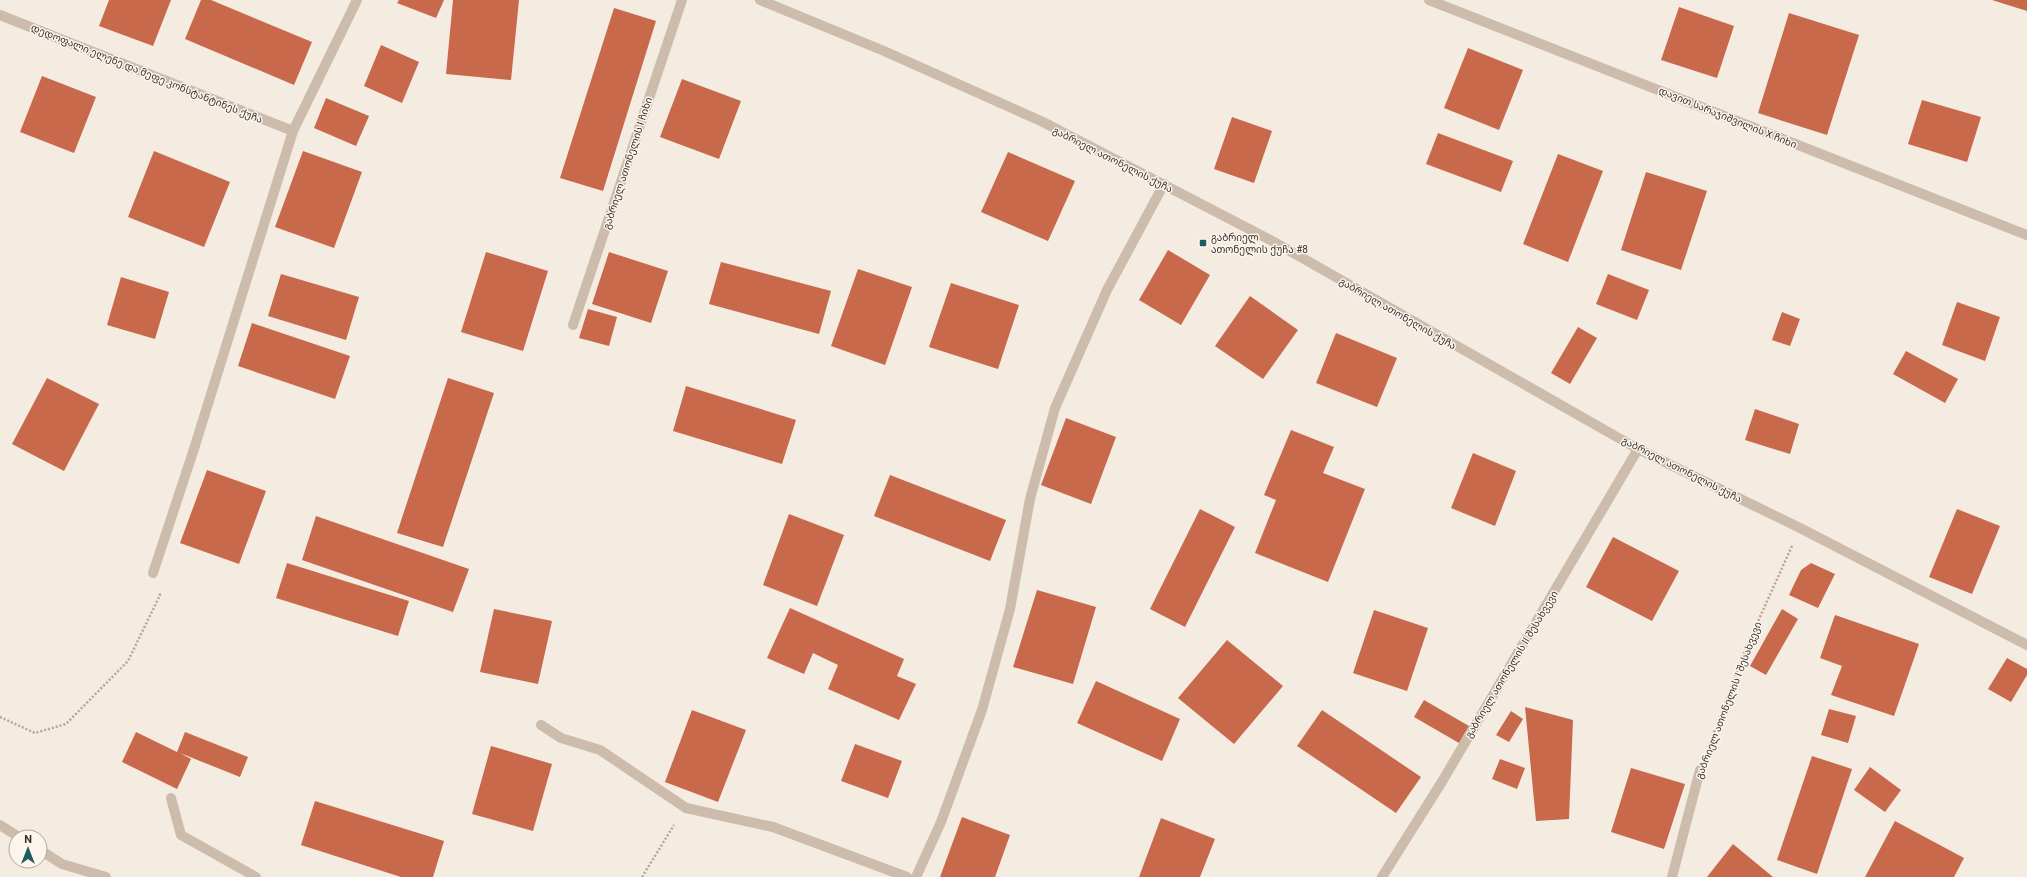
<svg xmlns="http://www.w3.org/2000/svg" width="2027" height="877" font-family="Roboto,'Noto Sans Georgian',sans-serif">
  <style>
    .building { fill: #c8694b }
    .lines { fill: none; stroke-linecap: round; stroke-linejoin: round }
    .path { stroke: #b9a596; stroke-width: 2.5; stroke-dasharray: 2 2; stroke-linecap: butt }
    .lane { stroke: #cdbbac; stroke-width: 10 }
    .street { stroke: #cdbbac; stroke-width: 10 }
    .poi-dot { fill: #1f5a5e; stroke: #fbf5ee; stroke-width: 1.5 }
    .labels { text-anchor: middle; stroke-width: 3; stroke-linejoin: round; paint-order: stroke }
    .street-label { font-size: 10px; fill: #3b302b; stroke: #fbf5ee }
    .poi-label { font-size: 10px; fill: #3b302b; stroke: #fbf5ee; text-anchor: start }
  </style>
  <rect width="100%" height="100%" fill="#f4ebe1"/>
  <path class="building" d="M109,0H171L153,46L99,26Z
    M201,0H211L312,42L294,85L185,39Z
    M399,0H444L436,18L397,3Z
    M453,0H519L511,80L446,74Z
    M1992,0H2027V11Z
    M1679,7L1734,26L1717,78L1661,60Z
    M614,8L656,21L603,191L560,178Z
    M1789,13L1859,35L1827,135L1758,113Z
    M381,45L419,62L402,103L364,86Z
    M1468,48L1523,70L1499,130L1444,108Z
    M42,76L96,97L74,153L20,132Z
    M682,79L741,101L719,159L660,137Z
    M326,98L369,116L356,146L314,128Z
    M1922,100L1981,117L1967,162L1908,144Z
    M1232,117L1272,131L1254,183L1214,169Z
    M1438,133L1513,161L1501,192L1426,164Z
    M154,151L230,182L204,247L128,217Z
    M303,151L362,172L334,248L275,227Z
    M1008,152L1075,181L1048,241L981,212Z
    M1558,154L1603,171L1568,262L1523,244Z
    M1646,172L1707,191L1681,270L1621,250Z
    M1168,250L1210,275L1181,325L1139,300Z
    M486,252L548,271L523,351L461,332Z
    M609,252L668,271L651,323L592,304Z
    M721,262L831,291L819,334L709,304Z
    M858,269L912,287L885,365L831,346Z
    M281,274L359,297L346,340L268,316Z
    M1608,274L1649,290L1637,320L1596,304Z
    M121,277L169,292L155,339L107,325Z
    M951,283L1019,305L998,369L929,347Z
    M1250,296L1298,330L1263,379L1215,346Z
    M1957,302L2000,317L1985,361L1942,345Z
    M588,309L617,317L609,346L579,338Z
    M1782,312L1800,319L1790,346L1772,340Z
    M252,323L350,356L335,399L238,366Z
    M1578,327L1597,338L1570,384L1551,373Z
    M1336,333L1397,358L1377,407L1316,383Z
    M1906,351L1958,379L1945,403L1893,374Z
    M47,378L99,404L64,471L12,444Z
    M448,378L494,393L443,547L397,533Z
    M686,386L796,420L782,464L673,431Z
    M1755,409L1799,424L1790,454L1745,440Z
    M1066,418L1116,437L1091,504L1041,485Z
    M1291,430L1334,447L1323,473L1365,489L1328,582L1255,553L1276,500L1264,495Z
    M1473,453L1516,471L1495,526L1451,508Z
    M207,470L266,491L239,564L180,543Z
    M890,475L1006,520L990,561L874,516Z
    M1200,509L1235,527L1185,627L1150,609Z
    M1957,509L2000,526L1972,594L1929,577Z
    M789,514L844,535L817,606L763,585Z
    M316,516L469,569L453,612L302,560Z
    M1613,537L1679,571L1652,621L1586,587Z
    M287,563L409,601L398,636L276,598Z
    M1811,563L1835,574L1818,608L1789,595L1801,570Z
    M1037,590L1096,607L1073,684L1013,667Z
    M790,608L904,659L897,676L916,684L899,720L828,689L838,665L813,653L804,674L767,658Z
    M494,609L552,621L538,684L480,672Z
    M1782,609L1798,619L1766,675L1750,666Z
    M1374,610L1428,628L1407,691L1353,673Z
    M1835,615L1919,644L1894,716L1831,695L1842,666L1820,658Z
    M1227,640L1283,686L1234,744L1178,698Z
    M2007,658L2027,669V675L2011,702L1988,689Z
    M1096,681L1180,719L1162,761L1077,723Z
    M1424,700L1469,726L1459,743L1414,717Z
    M1525,707L1573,720L1569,819L1536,821Z
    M1829,709L1856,716L1848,743L1821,735Z
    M692,710L746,730L718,802L665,782Z
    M1322,710L1421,777L1396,813L1297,746Z
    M1511,711L1523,719L1509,742L1496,735Z
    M136,732L177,752L185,732L248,757L240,777L180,753L191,759L177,789L122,762Z
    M855,744L902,761L888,798L841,781Z
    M491,746L552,764L533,831L472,814Z
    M1812,756L1852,769L1817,874L1777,860Z
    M1500,759L1525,768L1517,789L1492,779Z
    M1870,767L1901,790L1885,812L1854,790Z
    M1631,768L1685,784L1664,849L1611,832Z
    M315,801L444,841L433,877H401L301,845Z
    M962,817L1010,835L995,877H940Z
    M1161,818L1215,839L1200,877H1139Z
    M1895,821L1964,858L1954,877H1865Z
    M1733,844L1773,877H1707Z"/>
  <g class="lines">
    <path class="path" d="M0,717L35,733L66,724L128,661L160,595L159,592
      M1707,751L1745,650L1792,546
      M642,877L674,825"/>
    <path class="lane" d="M573,325L682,0
      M541,725L561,738L600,750L686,808"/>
    <path class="street" d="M760,0L884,51L1043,122L1276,243L1638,449L1800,528L2027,645
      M1429,0L2027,235
      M0,15L293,131
      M153,573L193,452L293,131L357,0
      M171,798L181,835L256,877
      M686,808L773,827L907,877
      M0,825L19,837
      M40,850L62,864L106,877
      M916,877L941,822L982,710L1010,609L1030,499L1055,408L1107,290L1164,184
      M1382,877L1443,780L1638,449
      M1672,877L1700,770"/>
  </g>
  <rect class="poi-dot" x="1199" y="239" width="8" height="8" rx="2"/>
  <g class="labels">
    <g class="street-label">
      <text transform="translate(147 73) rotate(22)" y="4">დედოფალი ელენე და მეფე კონსტანტინეს ქუჩა</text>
      <text transform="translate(1728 117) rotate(22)" y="4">დავით სარაჯიშვილის X ჩიხი</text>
      <text transform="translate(1113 159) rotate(27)" y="4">გაბრიელ ათონელის ქუჩა</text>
      <text transform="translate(627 163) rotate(-72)" y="4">გაბრიელ ათონელის I ჩიხი</text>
      <text transform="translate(1398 313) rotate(30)" y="4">გაბრიელ ათონელის ქუჩა</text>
      <text transform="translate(1682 469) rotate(27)" y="4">გაბრიელ ათონელის ქუჩა</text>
      <text transform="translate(1511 664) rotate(-59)" y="4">გაბრიელ ათონელის II შესახვევი</text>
      <text transform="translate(1728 700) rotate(-69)" y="4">გაბრიელ ათონელის I შესახვევი</text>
    </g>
    <g class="poi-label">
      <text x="1211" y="241">გაბრიელ<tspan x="1211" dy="12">ათონელის ქუჩა #8</tspan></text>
    </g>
  </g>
  <g transform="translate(28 849)"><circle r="19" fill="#fbf5ee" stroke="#aea6a0"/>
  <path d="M0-3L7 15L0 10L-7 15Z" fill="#1f5a5e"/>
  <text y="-6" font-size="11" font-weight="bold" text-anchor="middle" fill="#3b302b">N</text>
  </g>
</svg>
